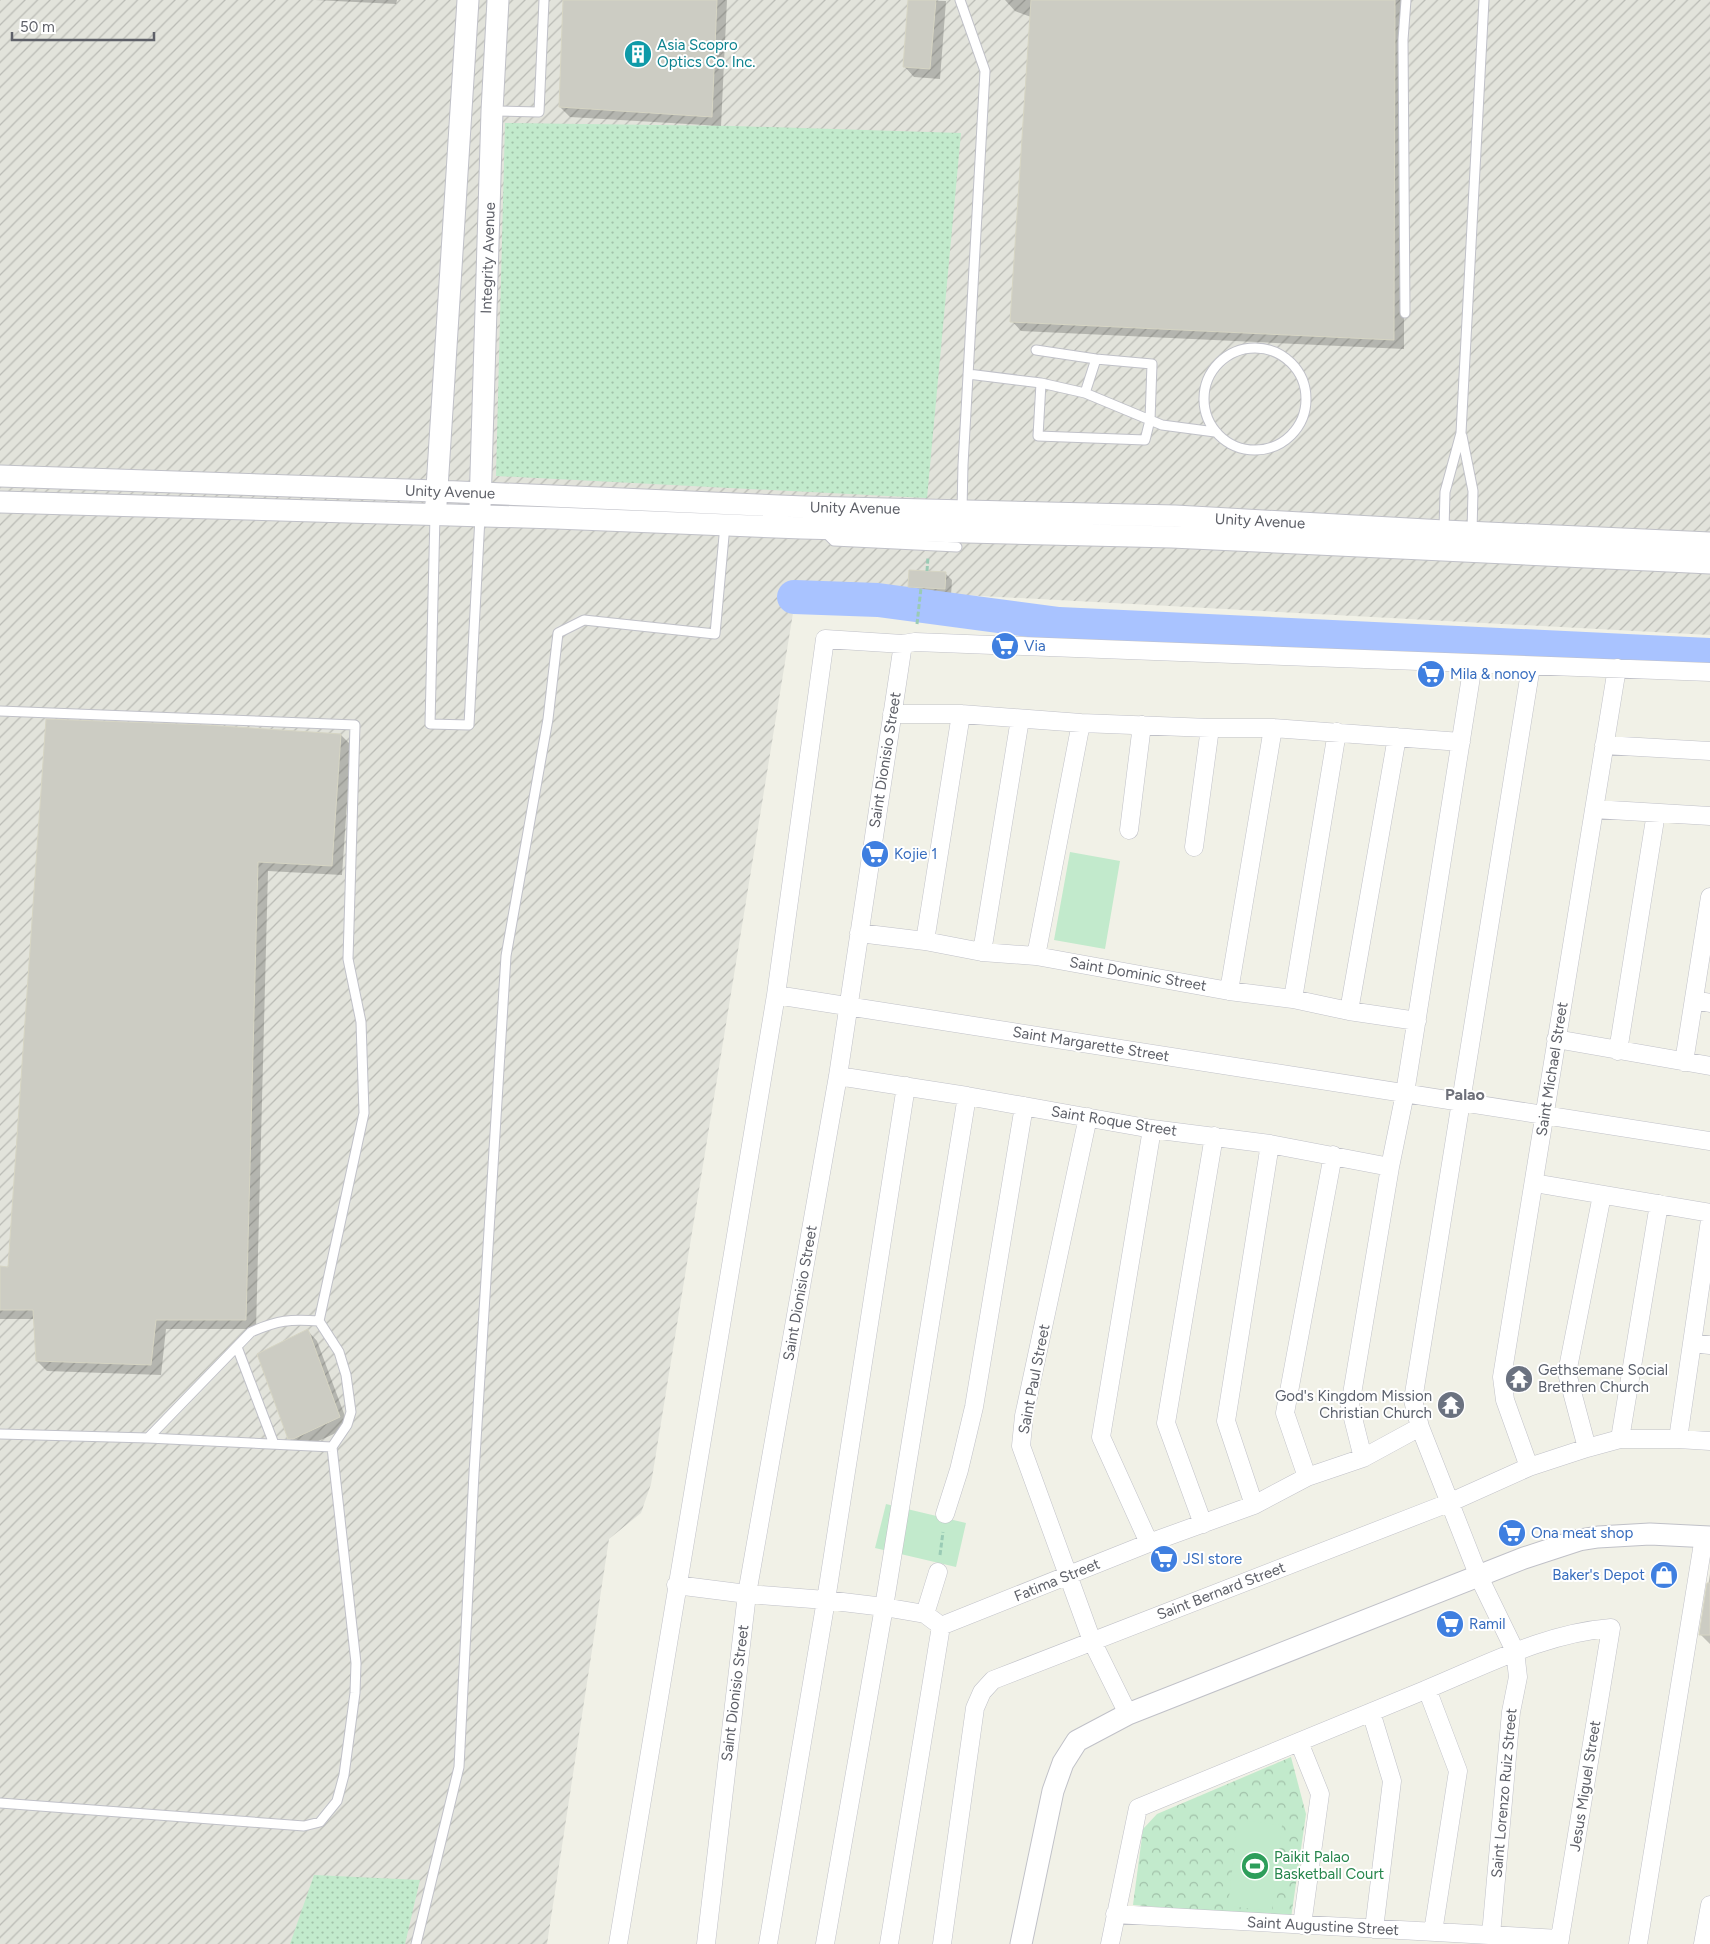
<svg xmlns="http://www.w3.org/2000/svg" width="1710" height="1944" font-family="Figtree,sans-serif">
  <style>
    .industrial { fill: url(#industrial-furrows) }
    .grass { fill: url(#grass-dots) }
    .park { fill: url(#park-crowns) }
    .pitch { fill: #c2eacc }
    .shadow { fill: #0003 }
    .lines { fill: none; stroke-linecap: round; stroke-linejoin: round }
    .river { stroke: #a9c3ff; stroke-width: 34 }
    .building { fill: #ccccc3; stroke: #d6d5c4 }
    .service-casing { stroke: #c0c1c8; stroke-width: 11 }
    .minor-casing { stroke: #c0c1c8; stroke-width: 19 }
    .tertiary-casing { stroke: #c0c1c8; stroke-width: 23 }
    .path { stroke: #9acbb5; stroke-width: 3; stroke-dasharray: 5 2.5; stroke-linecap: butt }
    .service { stroke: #fff; stroke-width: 9 }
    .minor { stroke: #fff; stroke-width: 18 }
    .tertiary { stroke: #fff; stroke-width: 21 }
    .labels { text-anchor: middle; stroke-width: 4; stroke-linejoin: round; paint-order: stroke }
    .culture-label { font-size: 15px; fill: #0d838f; stroke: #fff; text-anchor: start }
    .street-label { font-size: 15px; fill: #5e6068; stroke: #fff }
    .shop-label { font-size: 15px; fill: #366cbe; stroke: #fff; text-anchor: start }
    .worship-label { font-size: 15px; fill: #5b616d; stroke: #fff; text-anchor: start }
    .leisure-label { font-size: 15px; fill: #27864d; stroke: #fff; text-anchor: start }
    .neighbourhood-label { font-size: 16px; font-weight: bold; fill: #6f717a; stroke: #fff }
  </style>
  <defs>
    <pattern id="industrial-furrows" width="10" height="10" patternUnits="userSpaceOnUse" patternTransform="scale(1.25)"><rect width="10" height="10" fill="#e2e3db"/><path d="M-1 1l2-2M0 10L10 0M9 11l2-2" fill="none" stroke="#babbb5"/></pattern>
    <pattern id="grass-dots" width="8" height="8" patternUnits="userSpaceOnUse" patternTransform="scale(1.25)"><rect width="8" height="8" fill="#c2eacc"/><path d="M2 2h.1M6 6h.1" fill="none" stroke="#a1c1a9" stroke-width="1.8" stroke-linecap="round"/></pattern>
    <pattern id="park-crowns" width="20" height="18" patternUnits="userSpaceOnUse" patternTransform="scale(1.25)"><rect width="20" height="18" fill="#c2eacc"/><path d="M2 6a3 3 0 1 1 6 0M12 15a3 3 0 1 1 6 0" fill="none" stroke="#a1c1a9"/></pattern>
  </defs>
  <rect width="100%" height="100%" fill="#f1f1e7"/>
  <path class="industrial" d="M0,0H1710V635L795,586L794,607L651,1484L641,1513L609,1539L547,1944H0Z"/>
  <path class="grass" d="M505,123L734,126L961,133L927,498L496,476Z
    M314,1875L420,1880L405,1944H290Z"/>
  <path class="park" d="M1291,1757L1306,1814L1291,1918L1133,1905L1143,1829L1157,1814Z"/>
  <path class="pitch" d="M1070,852L1120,861L1105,949L1054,940Z
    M886,1504L966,1523L956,1567L875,1548Z
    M1238,1820L1282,1825L1272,1911L1228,1906Z"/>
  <path class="shadow" d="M315,0H397L396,4Z
    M564,0H727L721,126L570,117L560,107Z
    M909,0L946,1L940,79L914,77L905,67Z
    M1005,0H1404V349L1021,331L1012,321L1031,17L1015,11Z
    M945,573L952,580L951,595L916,593L909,587Z
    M47,720L341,735L351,745L342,875L268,871L256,1329H166L161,1375L47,1371L37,1361L35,1319H0V1267L9,1268Z
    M308,1331L317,1341L349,1427L303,1448H299L289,1438Z
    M1710,1574V1644L1700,1634Z"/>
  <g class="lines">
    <path class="river" d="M794,597L878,600L1059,624L1710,655"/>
  </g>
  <path class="building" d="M563,0H717L712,117L559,107Z
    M908,0H936L930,69L903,67Z
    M1031,0H1395L1394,340L1010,322Z
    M909,570L946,572L945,589L908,587Z
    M46,719L206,725L341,734L332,866L258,862L246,1320H156L151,1365L36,1361L33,1310H0V1266L8,1267Z
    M308,1329L340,1417L293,1439H288L257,1354Z
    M1707,1583H1710V1635H1699Z"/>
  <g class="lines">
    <defs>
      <path id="service" d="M960,0L985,71L963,465L962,510
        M493,111L539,112L544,0
        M1405,313L1403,40L1406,0
        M1204 399a51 51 0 1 1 102 0a51 51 0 1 1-102 0Z
        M1036,350L1096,359L1152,364L1150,420L1145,440L1038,436L1041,383
        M968,374L1041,383L1085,393L1162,425L1215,432
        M1085,393L1096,359
        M1462,436L1473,491L1472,532
        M435,515L430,724L469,725L480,517
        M1444,530L1445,492L1461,433L1484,0
        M825,532L834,541L957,547
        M0,711L355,725L348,959L361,1022L364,1113L319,1321C290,1319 278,1320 251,1332L148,1438L0,1434
        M319,1321L339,1352L346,1375L351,1412L347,1425L332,1447
        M237,1347L274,1444
        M0,1803L304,1826L320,1822L337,1801L344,1775L355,1693L356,1663L332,1447L148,1438
        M416,1944L459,1767L474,1473L506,956L548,719L558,633L584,620L715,634L725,525"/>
      <path id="minor" d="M892,714H961L1081,723L1210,728H1273L1461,742
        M1604,745L1710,751
        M1594,809L1710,816
        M1129,830L1142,725
        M1194,847L1210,728
        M859,933L925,941L982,952L1036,956L1229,991L1293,999L1349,1011L1417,1021
        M925,941L961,714
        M982,952L1020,719
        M1036,956L1081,723
        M1229,991L1273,728
        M776,995L1710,1141
        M1293,999L1337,732
        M1694,1000L1710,1003
        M1349,1011L1397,737
        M1556,1039L1710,1066
        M1618,1051L1656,813
        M1684,1062L1710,897
        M838,1076L967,1096L1152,1129L1270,1144L1390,1167
        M1088,1117L1024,1416L1021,1446L1092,1641L1128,1714
        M1534,1183L1710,1213
        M1692,1343L1710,1345
        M1620,1439L1659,1204
        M1678,1439L1710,1220
        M1587,1448L1567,1373L1602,1195
        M1363,1458L1350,1406L1390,1167L1405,1093L1473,664
        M1529,1467L1505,1400L1502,1377L1617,668
        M1307,1477L1285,1413L1333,1155
        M1254,1505L1226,1421L1270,1144
        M945,1514L959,1470L974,1407L1024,1106
        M1203,1524L1166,1423L1214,1136
        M1149,1543L1101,1437L1152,1129
        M676,1585L747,1594L826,1600L884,1607L925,1614L941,1626
        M925,1614L938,1572
        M941,1626L1149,1543L1254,1505L1307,1477L1363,1458L1420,1427
        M1427,1689L1458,1771L1433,1932
        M1371,1712L1392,1781L1374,1929
        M1299,1742L1320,1794L1302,1925
        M1115,1914L1560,1939
        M1491,1935L1511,1712L1518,1677L1515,1651L1479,1577L1420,1427L1413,1400L1531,666
        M618,1944L776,995L825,639L903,644L915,642L1710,672
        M706,1944L747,1594L838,1076L903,644
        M768,1944L826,1600L906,1086
        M825,1944L884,1607L967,1096
        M889,1944L941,1626
        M942,1944L975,1708L982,1692L993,1680L1451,1502L1529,1467L1587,1448L1620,1439H1678L1710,1441
        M1110,1944L1138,1808C1234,1769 1330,1730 1425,1690C1486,1665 1545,1633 1611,1628L1559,1944
        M1638,1944L1704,1537
        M1703,1944L1710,1905"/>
      <path id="tertiary" d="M0,476L436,491L804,507L1175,516L1444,531L1710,543
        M0,502L556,518L802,528L1172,537L1710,563
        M436,504L468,0
        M480,507L492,111L498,0
        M1021,1944L1053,1791L1063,1763L1077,1741L1128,1714L1524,1558L1579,1540L1598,1537L1650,1534L1710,1537"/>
    </defs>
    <use href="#service" class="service-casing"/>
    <use href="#minor" class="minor-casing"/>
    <use href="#tertiary" class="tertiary-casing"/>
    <path class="path" d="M927,571L928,557
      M917,624L921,588
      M940,1555L943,1532"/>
    <use href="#service" class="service"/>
    <use href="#minor" class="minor"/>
    <use href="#tertiary" class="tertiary"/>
  </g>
  <defs>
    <symbol id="building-disc" viewBox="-11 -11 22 22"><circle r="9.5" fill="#0f9aa8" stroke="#fff"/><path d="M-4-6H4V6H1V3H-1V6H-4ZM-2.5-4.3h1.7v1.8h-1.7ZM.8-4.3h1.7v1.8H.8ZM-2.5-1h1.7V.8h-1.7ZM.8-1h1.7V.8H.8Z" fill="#fff"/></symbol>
    <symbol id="supermarket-disc" viewBox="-11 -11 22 22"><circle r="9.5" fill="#3f7fe0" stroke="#fff"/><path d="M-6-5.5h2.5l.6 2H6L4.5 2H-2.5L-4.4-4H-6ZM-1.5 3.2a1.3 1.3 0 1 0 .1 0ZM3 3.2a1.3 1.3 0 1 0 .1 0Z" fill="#fff"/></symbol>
    <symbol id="temple-disc" viewBox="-11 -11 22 22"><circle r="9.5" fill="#6b7280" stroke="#fff"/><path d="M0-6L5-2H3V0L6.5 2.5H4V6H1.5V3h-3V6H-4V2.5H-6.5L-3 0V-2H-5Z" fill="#fff"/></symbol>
    <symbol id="shop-disc" viewBox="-11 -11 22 22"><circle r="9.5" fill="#3f7fe0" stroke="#fff"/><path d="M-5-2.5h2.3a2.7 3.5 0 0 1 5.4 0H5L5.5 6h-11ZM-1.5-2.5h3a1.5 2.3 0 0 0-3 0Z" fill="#fff"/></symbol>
    <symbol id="stadium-disc" viewBox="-11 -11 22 22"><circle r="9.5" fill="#2e9e5b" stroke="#fff"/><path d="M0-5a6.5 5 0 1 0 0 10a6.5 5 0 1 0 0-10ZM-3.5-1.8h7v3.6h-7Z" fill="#fff"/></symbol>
  </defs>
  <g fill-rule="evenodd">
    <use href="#building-disc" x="622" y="38" width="32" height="32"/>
    <use href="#supermarket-disc" x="989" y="630" width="32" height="32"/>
    <use href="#supermarket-disc" x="1415" y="658" width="32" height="32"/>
    <use href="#supermarket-disc" x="859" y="838" width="32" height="32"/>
    <use href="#temple-disc" x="1503" y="1363" width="32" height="32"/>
    <use href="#temple-disc" x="1435" y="1389" width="32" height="32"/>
    <use href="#supermarket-disc" x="1496" y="1517" width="32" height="32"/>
    <use href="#supermarket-disc" x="1148" y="1543" width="32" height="32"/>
    <use href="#shop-disc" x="1648" y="1559" width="32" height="32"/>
    <use href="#supermarket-disc" x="1434" y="1608" width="32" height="32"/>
    <use href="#stadium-disc" x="1239" y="1850" width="32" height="32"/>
  </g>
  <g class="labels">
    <g class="culture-label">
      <text x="657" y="50">Asia Scopro<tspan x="657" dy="17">Optics Co. Inc.</tspan></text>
    </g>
    <g class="street-label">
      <text transform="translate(488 258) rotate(-88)" y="5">Integrity Avenue</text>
      <text transform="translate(450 492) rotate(2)" y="5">Unity Avenue</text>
      <text transform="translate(855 508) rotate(1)" y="5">Unity Avenue</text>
      <text transform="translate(1260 521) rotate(3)" y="5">Unity Avenue</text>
      <text transform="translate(885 760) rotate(-81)" y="5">Saint Dionisio Street</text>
      <text transform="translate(1138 974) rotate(10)" y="5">Saint Dominic Street</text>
      <text transform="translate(1091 1044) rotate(9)" y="5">Saint Margarette Street</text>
      <text transform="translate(1552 1069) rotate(-81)" y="5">Saint Michael Street</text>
      <text transform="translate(1114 1121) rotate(9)" y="5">Saint Roque Street</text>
      <text transform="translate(800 1293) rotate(-80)" y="5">Saint Dionisio Street</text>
      <text transform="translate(1034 1379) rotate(-79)" y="5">Saint Paul Street</text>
      <text transform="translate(1057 1580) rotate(-22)" y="5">Fatima Street</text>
      <text transform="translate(1221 1591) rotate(-21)" y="5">Saint Bernard Street</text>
      <text transform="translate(735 1693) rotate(-83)" y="5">Saint Dionisio Street</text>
      <text transform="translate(1585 1786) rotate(-81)" y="5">Jesus Miguel Street</text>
      <text transform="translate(1504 1793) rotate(-85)" y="5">Saint Lorenzo Ruiz Street</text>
      <text transform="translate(1323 1926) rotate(3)" y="5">Saint Augustine Street</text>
    </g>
    <g class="shop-label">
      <text x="1024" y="651">Via</text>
      <text x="1450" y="679">Mila &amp; nonoy</text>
      <text x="894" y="859">Kojie 1</text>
      <text x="1531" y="1538">Ona meat shop</text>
      <text x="1183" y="1564">JSI store</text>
      <text x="1645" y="1580" text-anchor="end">Baker's Depot</text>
      <text x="1469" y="1629">Ramil</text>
    </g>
    <g class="worship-label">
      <text x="1538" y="1375">Gethsemane Social<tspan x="1538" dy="17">Brethren Church</tspan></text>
      <text x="1432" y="1401" text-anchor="end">God's Kingdom Mission<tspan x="1432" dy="17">Christian Church</tspan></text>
    </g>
    <g class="leisure-label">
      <text x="1274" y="1862">Paikit Palao<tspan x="1274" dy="17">Basketball Court</tspan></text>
    </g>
    <g class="neighbourhood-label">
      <text x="1465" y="1100">Palao</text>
    </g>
  </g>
  <path d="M12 32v8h142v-8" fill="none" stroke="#5e6068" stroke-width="2.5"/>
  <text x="20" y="32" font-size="15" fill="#5e6068" stroke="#ffffff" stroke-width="4" paint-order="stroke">50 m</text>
</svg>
